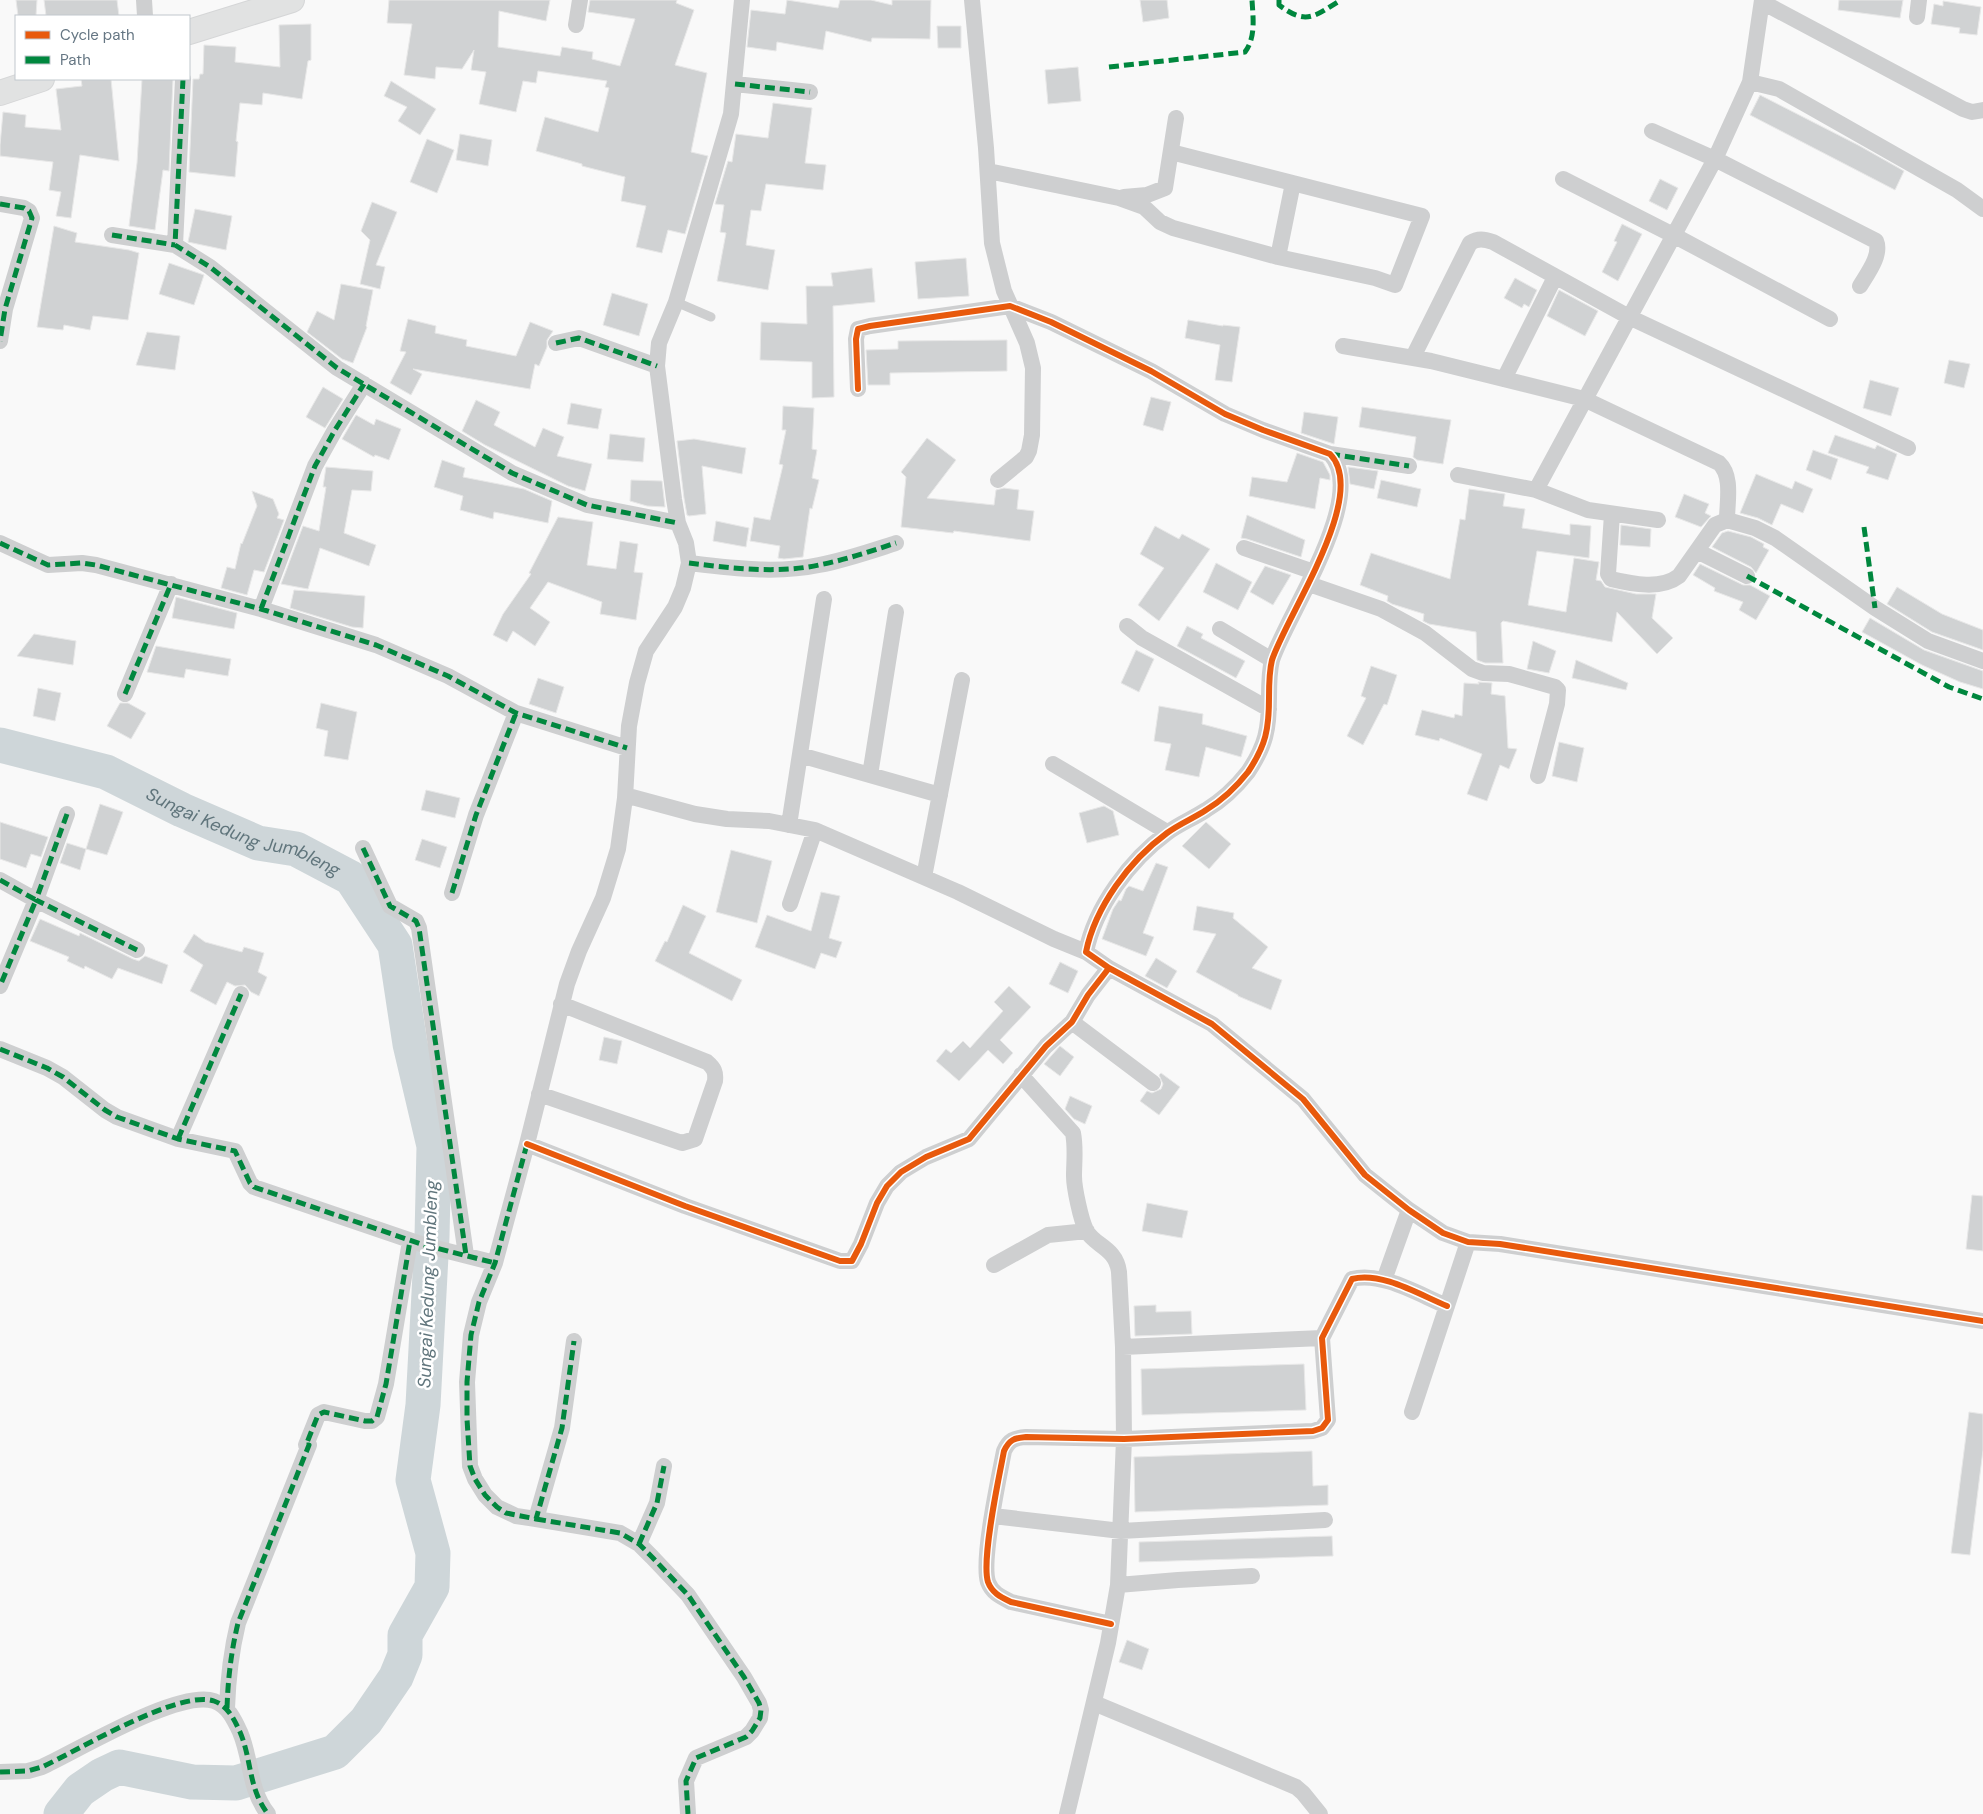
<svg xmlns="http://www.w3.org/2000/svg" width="1983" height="1814" font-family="'DM Sans',sans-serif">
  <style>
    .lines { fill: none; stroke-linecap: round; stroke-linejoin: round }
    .river { stroke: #ced6d9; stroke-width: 35 }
    .building { fill: #d0d2d3; stroke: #e8e8e8 }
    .secondary-casing { stroke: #d5d6d7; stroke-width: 26 }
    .lane { stroke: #cecfd0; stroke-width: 9 }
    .street { stroke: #cecfd0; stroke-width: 16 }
    .secondary { stroke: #e1e2e2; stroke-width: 24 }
    .quiet { stroke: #00873e; stroke-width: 5; stroke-dasharray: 10 5; stroke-linecap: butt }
    .cycleway-casing { stroke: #fff; stroke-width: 9 }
    .cycleway { stroke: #e8590c; stroke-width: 6 }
    .labels { text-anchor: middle; stroke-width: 5; stroke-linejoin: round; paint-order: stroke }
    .water-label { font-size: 18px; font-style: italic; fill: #60757c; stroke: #fff }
  </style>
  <rect width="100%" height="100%" fill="#f9f9f9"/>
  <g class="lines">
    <path class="river" id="s1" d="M0,745L106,772L182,810L258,843L296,849L351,878L395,945L410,1044L434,1146L432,1237L423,1405L413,1480L433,1553L432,1587L405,1635V1655L396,1677L366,1721L335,1752L236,1783L192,1782L119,1767L102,1775L80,1790L61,1814"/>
  </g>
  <path class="building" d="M16,0H37L36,16H18Z
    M44,0H117L119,16H46Z
    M389,0H550L546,21L499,11L498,47L560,56L562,47L593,52L592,59L620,66L635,19L588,12L590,0H677L676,3L694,10L675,65L707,73L691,152L708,156L685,234L668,230L662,253L636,247L646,206L621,201L625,177L582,166V164L536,151L545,117L598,132L609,88L605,87L607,81L538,71L536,83L523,81L516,112L479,104L486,72L471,70L474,50L462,69L436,67L435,79L404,75L412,24L387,23Z
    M787,0L838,8L840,0H871L892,5V0H931L930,39L872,38L871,42L826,31L823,50L777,42L776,51L747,47L751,10L785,14Z
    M1140,0H1167L1169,18L1143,22Z
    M1839,0H1903L1900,18L1838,10Z
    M1943,1L1981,7L1977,35L1959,33L1960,28L1931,24L1934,4L1943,6Z
    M311,24V60L308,61L302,99L263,93L262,105L240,103L236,141L238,142L235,177L189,172L193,79H199L200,74H203L204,45L236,47L235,62L280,67L279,25Z
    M937,26H961V48H938Z
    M1078,67L1081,101L1048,104L1045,70Z
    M81,79H111L119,161L80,155L71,218L56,216L61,192L49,190L53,162L0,156V145L3,112L26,115L25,127L61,130L56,89L82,86Z
    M142,79H173L169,171L163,170L155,230L129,226L137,163Z
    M391,81L436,109L420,135L398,121L407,107L384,96Z
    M1760,95L1858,145L1904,171L1895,190L1750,115Z
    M773,103L812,108L805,163L826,165L823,190L766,184L761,211L751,210L746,245L775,250L768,290L717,281L726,233L720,232L724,205L715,204L728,161L732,162L736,134L768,138Z
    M460,134L492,140L488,166L456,160Z
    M427,139L454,150L437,193L410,182Z
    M1660,179L1678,188L1667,210L1649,201Z
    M372,202L397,212L376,265L385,267L380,289L360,284L370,240L361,231Z
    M195,209L232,216L226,250L188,242Z
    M1622,224L1642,234L1618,281L1602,272L1617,242L1614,241Z
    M54,226L77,233L75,242L129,250L139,253L128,320L93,316L90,330L64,325L63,330L37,327Z
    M966,258L969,296L918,299L915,262Z
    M169,263L204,275L194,305L159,294Z
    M872,268L875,302L833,306L834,397L812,398V362L760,360L761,322L807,324L806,286H833L831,273Z
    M1515,278L1537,290L1529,307L1524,304L1522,308L1504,298Z
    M341,284L373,290L366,326L367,327L353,363L342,359L307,332L317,311L334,320Z
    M1559,290L1598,311L1585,336L1547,316Z
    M612,293L648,304L639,336L603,325Z
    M408,319L436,326L435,333L467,340L466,346L516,356L530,322L553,331L547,340V347L539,366L535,364L530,389L413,369L422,374L411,395L390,383L406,352L400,351Z
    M1188,320L1223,326V325L1240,327L1232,382L1215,380L1220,345L1185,338Z
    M147,332L180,336L175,370L136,365Z
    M1007,340V371L890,373V385H868L866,350L898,349V341Z
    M1949,360L1970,364L1964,388L1944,383Z
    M1870,380L1899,388L1891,416L1863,408Z
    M323,387L343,399L325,428L306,417Z
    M1151,397L1171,402L1163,431L1143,425Z
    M476,400L500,412L494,425L535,447L543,428L564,437L557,456L592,464L585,491L568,486L485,445L462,431Z
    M571,403L602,409L598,429L567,424Z
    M783,406L814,408L812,449L817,450L812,478L819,480L812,509L810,508L803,557L784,559L778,558L780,546L750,541L754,517L770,520L783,465L779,464L786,430H782Z
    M1362,407L1451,420L1443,464L1417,460L1413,457L1416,437L1359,427Z
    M1304,412L1338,417L1334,444L1301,433Z
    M356,415L374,425L376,419L401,429L389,460L375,455L374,457L342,439Z
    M610,434L645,438L643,462L607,459Z
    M1835,435L1875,449L1877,445L1897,454L1888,480L1866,473L1869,467L1828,453Z
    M927,438L956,460L927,498L994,505L996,490L1004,488L1019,490L1017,509L1034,511L1030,541L954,531L953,533L901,527L906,477L901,472Z
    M694,439L746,448L742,474L702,466L706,514L689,516L687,515L684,498L677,441Z
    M1813,450L1838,459L1831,480L1806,470Z
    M1297,453L1323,462L1330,475V480L1320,478L1315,509L1249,496L1252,477L1287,482Z
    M442,460L465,468L463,477L524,489L552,501L548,523L494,512L493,519L460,510L463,496L434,487Z
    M326,467L373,471L371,491L352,490L344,533L376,545L369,566L320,548L308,589L281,584L303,526L319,531L326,487H323Z
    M1348,467L1378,471L1374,489L1350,484Z
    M1756,474L1792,489L1795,481L1813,489L1803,513L1781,504L1772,525L1758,518L1740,513Z
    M631,480L662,481L665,507L647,506L630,501Z
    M1381,480L1421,489L1417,507L1377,498Z
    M1469,489L1505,494L1503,506L1525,509L1522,528L1570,535V524L1591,526L1589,558L1537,551L1528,605L1566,612L1574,558L1599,562L1596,580L1601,581L1605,587L1636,594H1656L1652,618L1673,638L1657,654L1617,612L1612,642L1503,621L1501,623L1503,663H1485L1477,660L1476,632L1429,624L1423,621L1424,614L1392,604L1387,601L1388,596L1360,585L1371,553L1450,579L1460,519L1465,520Z
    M252,491L273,499L279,514L277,518L284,520L264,572L254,570L247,595L221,588L227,567L235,569L241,543L242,544L257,506Z
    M1684,494L1709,504L1705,513L1711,516L1701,527L1675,517Z
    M1247,515L1305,540L1301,557L1247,539L1241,538Z
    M558,517L593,522L587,565L616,569L620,541L638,544L634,572L643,573L636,620L600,614L602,602L548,582L530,608L550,622L535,646L513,631L507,642L493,635L503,614L531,574L529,573Z
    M716,521L749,528L746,547L713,541Z
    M1621,525L1651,529L1650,547L1620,545Z
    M1155,526L1179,539L1182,534L1210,549L1159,621L1138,605L1164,568L1140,554Z
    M1728,531L1751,537L1764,544L1763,547L1769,550L1756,573L1751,567L1712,547L1722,533Z
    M1216,563L1252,582L1238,610L1203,592Z
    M1700,564L1743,585H1750L1770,596L1756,620L1739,610L1743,602L1714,591L1715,588L1693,575Z
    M1265,566L1291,575L1273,605L1250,592Z
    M1897,587L1942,614L1983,630V650L1932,632L1887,604Z
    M294,590L365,596L363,628L352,627L290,608Z
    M176,597L237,613L234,629L172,618Z
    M1870,618L1924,650L1983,671V689L1960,682L1922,665L1862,632Z
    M1187,626L1203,634L1201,638L1245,661L1236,678L1177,646Z
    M34,634L76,641L73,665L17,656Z
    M1533,641L1556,651L1549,673L1527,669Z
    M156,646L231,659L228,676L186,669L184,678L147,672Z
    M1136,650L1154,659L1139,692L1121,683Z
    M1576,660L1628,683L1626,690L1572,678Z
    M1371,666L1397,675L1387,705L1384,704L1363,745L1347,736L1366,698L1361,696Z
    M538,678L564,687L556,713L529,704Z
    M1478,682L1492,683L1491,694L1505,696L1508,748L1517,749L1509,769L1500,765L1487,801L1467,794L1482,754L1440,738L1439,741L1415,735L1422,710L1454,718L1455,714L1462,716L1464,683L1479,684Z
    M38,688L61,693L55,721L33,716Z
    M120,703H128L146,713L131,739L107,726Z
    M321,703L357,712L348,760L324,756L328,731L316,728Z
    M1159,706L1203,714L1202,724L1247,736L1241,757L1206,747L1199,777L1165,770L1171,744L1154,741Z
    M1559,742L1584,748L1577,782L1552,776Z
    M426,790L460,798L455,818L421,810Z
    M100,804L123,812L107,855L86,849Z
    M1104,806L1113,811L1119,835L1087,843L1079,813Z
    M0,822L48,837L41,857L31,854L26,868L0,859Z
    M1206,822L1231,844L1209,869L1182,846Z
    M422,839L447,847L440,868L415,860Z
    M67,843L86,849L80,870L60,863Z
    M731,850L772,861L757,923L716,912Z
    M1156,863L1168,867L1143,933L1154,937L1146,956L1102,939L1113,909L1119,900L1121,901L1126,889L1129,886L1143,891Z
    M821,892L840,896L829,938L842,942L836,958L821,953L815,969L755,947L767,915L811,931Z
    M683,905L706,916L689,953L742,980L732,1001L655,961L665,941L667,942Z
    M1197,906L1234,913L1233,918L1268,947L1252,968L1282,980L1271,1010L1238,996V995L1196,972L1216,934L1193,930Z
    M40,919L79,936L80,933L133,959L139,961L145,956L168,965L162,984L118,968L112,979L85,966L84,969L67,961L69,957L30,941Z
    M194,934L205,942L242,952L244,947L264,953L258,972L267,977L259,996L251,992L245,985L235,986L227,982L216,1005L190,991L203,965L183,952Z
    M1156,958L1177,971L1167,988L1145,976Z
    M1060,962L1078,971L1068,993L1049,984Z
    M1009,986L1031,1007L1000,1040L1013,1053L1003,1064L988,1050L959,1081L936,1061L946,1049L951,1053L963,1041L970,1048L1003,1011L994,1002Z
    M604,1037L622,1041L617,1064L599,1060Z
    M1060,1046L1074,1057L1060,1076L1044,1064Z
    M1161,1073L1180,1087L1159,1115L1140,1101L1147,1091L1152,1093L1161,1089L1163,1084L1159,1075Z
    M1070,1096L1092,1106L1085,1124L1074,1119L1065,1109Z
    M1972,1195L1983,1196V1251L1966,1249Z
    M1147,1203L1188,1211L1182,1238L1142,1231Z
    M1156,1305V1312L1191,1311L1192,1334L1135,1336L1134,1306Z
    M1304,1364L1306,1410L1142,1415L1141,1369Z
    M1969,1412L1983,1414V1450L1970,1555L1951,1553Z
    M1312,1451L1313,1486L1328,1485V1505L1135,1512L1134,1457Z
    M1332,1536L1333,1556L1139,1562V1542Z
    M1127,1640L1149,1649L1142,1670L1119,1662Z"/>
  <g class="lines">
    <defs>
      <path id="secondary" d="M189,32L292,0
        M0,93L42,79"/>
    </defs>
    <use href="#secondary" class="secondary-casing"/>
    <path class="lane" d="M676,302L711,317"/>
    <path class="street" d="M144,0L145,16
      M972,0L986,148L992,243L1004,291L1027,343L1033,368L1032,435L1029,451L1026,457L998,480
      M1762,2L1963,109L1972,112L1983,110
      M1917,17L1919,0
      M576,25L580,0
      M183,79L175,245L210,267L337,368L512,473L587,505L678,523
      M1750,82L1779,89L1957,190L1983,209
      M735,84L810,92
      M1652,131L1715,159L1876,241C1882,255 1867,274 1860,286
      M988,171L1119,198L1144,207L1160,222L1173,228L1278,257L1375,278L1395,285L1422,216L1171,152
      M1563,179L1675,236L1830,319
      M1124,197L1147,195L1165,188L1176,118
      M0,204L24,208L29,211L32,218L5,309L0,341
      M112,235L175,245
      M1278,257L1293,183
      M556,343L579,338L657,366
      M1343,346L1431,361L1584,399L1719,463C1733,476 1727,502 1727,520
      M1413,357L1470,243C1478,238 1484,239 1493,242L1629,317L1908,448
      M1504,379L1555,277
      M1330,454L1409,466
      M1458,475L1536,490L1588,510L1658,520
      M1536,490L1715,159L1750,82L1762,0
      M1612,514L1608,574L1611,579C1632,584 1661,590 1679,576L1715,525L1727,520L1755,528L1775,538L1875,608L1928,641L1983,661
      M0,543L48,565L82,563L96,565L261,609L376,645L448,676L516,713L627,748
      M1244,548L1314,572
      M1697,551L1747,576
      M689,563C731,568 777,574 819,565C845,560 871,551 896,543
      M1309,584L1381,609L1425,633L1472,669L1483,673L1509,674L1555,687L1558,690L1557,704L1538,776
      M261,609L315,466L335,430L364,384
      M1127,626L1142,638L1269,709
      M1220,629L1272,660
      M125,694L171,584
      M800,755L940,795
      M1053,764L1167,832
      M870,775L896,612
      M625,798L632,797L695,814L727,819L769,821L815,830L958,892L1054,939L1086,952
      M67,814L36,900L137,950
      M789,825L824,599
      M363,848L390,906L416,921L419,928L466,1255
      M924,877L962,680
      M0,880L36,900L0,986
      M452,893L476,815L516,713
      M790,904L815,830
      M1109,968L1212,1024L1303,1099L1365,1175L1409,1210L1443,1233L1468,1242L1500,1244L1983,1321
      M1072,1022L1153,1083
      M0,1049L47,1068L63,1077L105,1110L117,1117L178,1139L235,1151L250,1183L254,1187L424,1245L495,1263
      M1021,1075L1073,1133C1076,1148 1074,1162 1074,1176C1074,1188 1081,1220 1086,1230C1094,1246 1116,1247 1119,1272L1123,1347L1124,1439L1118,1585L1108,1643L1067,1814
      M539,1094L682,1143L695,1139L715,1081C716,1072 714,1068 707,1062L561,1004
      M178,1139L241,994
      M527,1144L685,1206L840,1261H852L861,1244L877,1203L887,1186L901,1172L926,1157L969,1139L1046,1046L1072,1022L1088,995L1109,968L1086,952C1095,907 1130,860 1167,833C1179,824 1194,818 1206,810C1221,801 1237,786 1248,772C1266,745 1269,729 1269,698C1269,685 1269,672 1272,660C1286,616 1370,495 1330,454L1263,430L1225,414L1151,371L1051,322L1010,306L870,326L858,329L856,339L858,389
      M994,1265L1048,1235L1087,1231
      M1384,1280L1409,1210
      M574,1341L562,1428L536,1519L516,1516L497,1507L485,1495L475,1479L470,1466L467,1382L471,1335L479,1302L495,1263L527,1144L567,984L579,951L603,898L618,849L625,798L629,726L637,683L646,651L675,607L683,588L689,563L686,543L678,523L674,499L657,366L659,343L676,302L731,114L742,0
      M1123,1347L1322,1338
      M1412,1412L1468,1242
      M993,1516L1121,1531L1325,1520
      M536,1519L620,1533L639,1544L652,1557L688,1595L744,1677L759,1703L761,1710L760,1718L752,1731L746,1737L696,1758L686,1781L688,1814
      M639,1544L657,1503L664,1466
      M1118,1585L1178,1580L1252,1576
      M1111,1624L1011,1602C1001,1597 992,1593 988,1582C981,1560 999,1477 1004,1451C1009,1440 1014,1438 1026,1437L1124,1439L1313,1431L1322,1428L1328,1420L1322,1338L1352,1279C1381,1271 1420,1295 1447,1306
      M1094,1703L1296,1787L1303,1793L1320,1814
      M227,1708C228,1679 231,1652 238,1623L309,1445H306L318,1415L324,1412L365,1421H372L377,1417L386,1384L410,1241
      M0,1772L28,1771L42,1767C77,1751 179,1689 214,1701C228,1706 234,1719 240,1732C252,1760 248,1788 268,1814"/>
    <use href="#secondary" class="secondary"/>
    <path class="quiet" d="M1279,0V5C1307,26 1314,16 1341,0
      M1109,67L1245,52C1256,37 1253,18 1252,0
      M183,79L175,245L210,267L337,368L512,473L587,505L678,523
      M735,84L810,92
      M0,204L24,208L29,211L32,218L5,309L0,341
      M112,235L175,245
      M556,343L579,338L657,366
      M1330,454L1409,466
      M1864,527L1875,608
      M0,543L48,565L82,563L96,565L261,609L376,645L448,676L516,713L627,748
      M689,563C731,568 777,574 819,565C845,560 871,551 896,543
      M1747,576L1949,687L1983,699
      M261,609L315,466L335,430L364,384
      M125,694L171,584
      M67,814L36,900L137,950
      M363,848L390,906L416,921L419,928L466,1255
      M0,880L36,900L0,986
      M452,893L476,815L516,713
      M0,1049L47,1068L63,1077L105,1110L117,1117L178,1139L235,1151L250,1183L254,1187L424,1245L495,1263
      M178,1139L241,994
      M527,1144L495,1263L479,1302L471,1335L467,1382V1419L470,1466L475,1479L485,1495L497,1507L506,1513L536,1519L562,1428L574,1341
      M536,1519L620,1533L639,1544L652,1557L688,1595L744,1677L759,1703L761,1710L760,1718L752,1731L746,1737L696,1758L686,1781L688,1814
      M639,1544L657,1503L664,1466
      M227,1708C228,1679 231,1652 238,1623L309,1445H306L318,1415L324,1412L365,1421H372L377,1417L386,1384L410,1241
      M0,1772L28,1771L42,1767C77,1751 179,1689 214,1701C228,1706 234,1719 240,1732C252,1760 248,1788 268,1814"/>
    <defs>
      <path id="cycleway" d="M1109,968L1212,1024L1303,1099L1365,1175L1409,1210L1443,1233L1468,1242L1500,1244L1983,1321
        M527,1144L685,1206L840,1261H852L861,1244L877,1203L887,1186L901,1172L926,1157L969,1139L1046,1046L1072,1022L1088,995L1109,968L1086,952C1095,907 1130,860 1167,833C1179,824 1194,818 1206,810C1221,801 1237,786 1248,772C1266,745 1269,729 1269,698C1269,685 1269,672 1272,660C1286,616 1370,495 1330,454L1263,430L1225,414L1151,371L1051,322L1010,306L870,326L858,329L856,339L858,389
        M1111,1624L1011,1602C1001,1597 992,1593 988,1582C981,1560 999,1477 1004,1451C1009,1440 1014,1438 1026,1437L1124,1439L1313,1431L1322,1428L1328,1420L1322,1338L1352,1279C1381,1271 1420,1295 1447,1306"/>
    </defs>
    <use href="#cycleway" class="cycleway-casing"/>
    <use href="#cycleway" class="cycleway"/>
  </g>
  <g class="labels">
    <g class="water-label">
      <text dy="6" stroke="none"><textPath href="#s1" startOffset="260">Sungai Kedung Jumbleng</textPath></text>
      <text transform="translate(428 1284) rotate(-88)" y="6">Sungai Kedung Jumbleng</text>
    </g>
  </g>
  <rect x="15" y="15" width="175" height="65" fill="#ffffff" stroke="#c1c8cd"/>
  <rect x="25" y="31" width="25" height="8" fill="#e8590c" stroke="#c1c8cd"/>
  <text x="60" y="40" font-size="15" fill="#657683">Cycle path</text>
  <rect x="25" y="56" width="25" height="8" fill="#00873e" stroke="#c1c8cd"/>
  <text x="60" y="65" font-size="15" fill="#657683">Path</text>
</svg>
